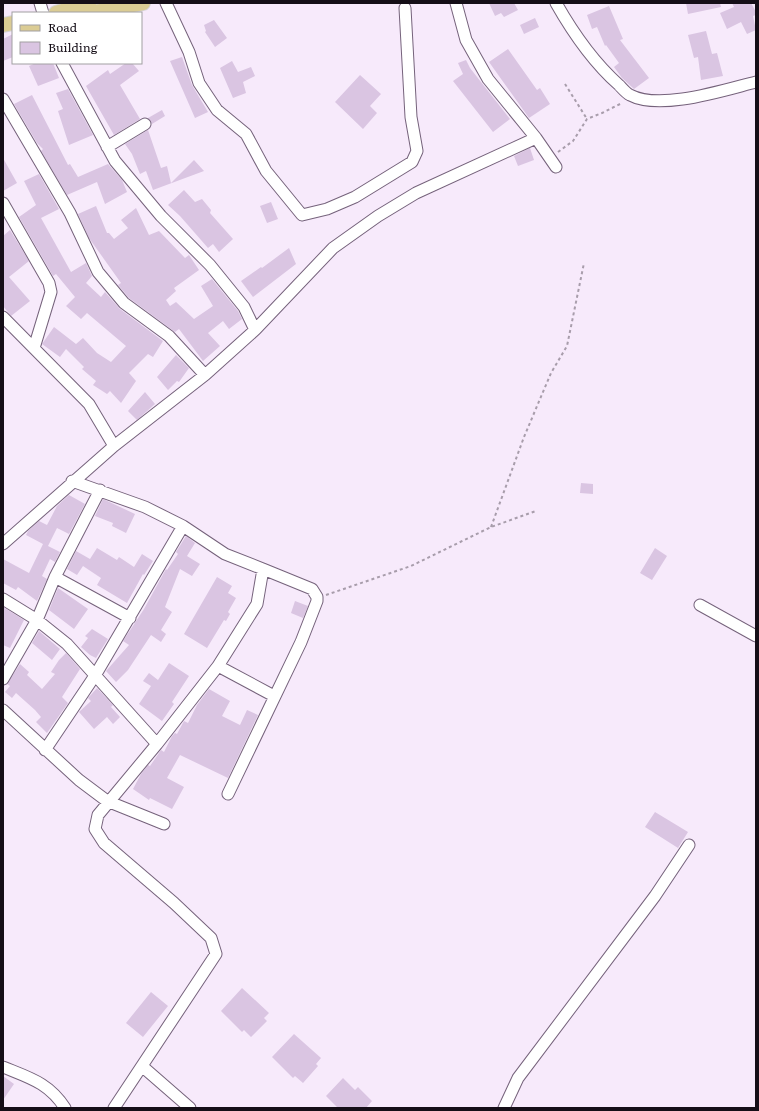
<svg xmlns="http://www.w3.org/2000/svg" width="759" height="1111" font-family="Literata,serif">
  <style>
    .building { fill: #dac5e2 }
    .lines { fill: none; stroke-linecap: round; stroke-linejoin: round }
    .minor-casing { stroke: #75627b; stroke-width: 13 }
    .major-casing { stroke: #d5d4d5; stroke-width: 16 }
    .path { stroke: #a89dab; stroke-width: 2; stroke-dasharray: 3 3; stroke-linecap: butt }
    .minor { stroke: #fff; stroke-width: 11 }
    .major { stroke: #dbcc94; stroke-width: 14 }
  </style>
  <rect width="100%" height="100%" fill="#f7eafb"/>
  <path class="building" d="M489,3H514L518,10L504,17L501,13L495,16Z
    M686,3H720L721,7L688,14Z
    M732,3H751L756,12V15L753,16L756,30L747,34L741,22L727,29L720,13L734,7Z
    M609,6L623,39L620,40L649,78L634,89L622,78L614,67L619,63L606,45L605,46L597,27L592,29L587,15Z
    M535,18L539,27L524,34L520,25Z
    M214,20L227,38L215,47L205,32L206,31L204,25Z
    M706,31L712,54L717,53L723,76L701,80L698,57L694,58L688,35Z
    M13,34V57L3,61V39Z
    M508,49L537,90L540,88L550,104L529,118L489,62Z
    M182,57L192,85L208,112L195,118L170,61Z
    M466,60L470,68L510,119L493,132L453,81L463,74L458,63Z
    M232,61L238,72L251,67L255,76L243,82L246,93L233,98L220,68Z
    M36,63H53L59,78L38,86L29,66Z
    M126,63H132L139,71L120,85L140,119L114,135L86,86L108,70L110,74Z
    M360,75L381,94L370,106L377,113L363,129L335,102Z
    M68,89L93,135L69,145L58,111L63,109L56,93Z
    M32,95L68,165L70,164L78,177L108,164L122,180L127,192L105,204L97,182L67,195L41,151L43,149L37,143L14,104Z
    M162,110L165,116L152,124L148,118Z
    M148,130L161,168L167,166L171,183L194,160L204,171L153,190L146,171L140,174L132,154L125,144Z
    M530,148L534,160L518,166L514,156Z
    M3,158L17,183L3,191Z
    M39,174L59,209L41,218L71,272L86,263L92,276L86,283L101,297L105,292L120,309L163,341L153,357L148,354L129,373L136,381L121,403L110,391L107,394L93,385L96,381L82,369L84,367L66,349L60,357L42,344L54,327L76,344L83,338L97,353L111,362L126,346L87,313L81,319L66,306L75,297L56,274L53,276L19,217L36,205L24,181Z
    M184,190L195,202L202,199L211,210L210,213L233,239L219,252L213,244L208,248L180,216L168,205Z
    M271,202L278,219L267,223L260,206Z
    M96,206L107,233H109L114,239L128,228L121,220L136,208L149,235L159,231L185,258L189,255L199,270L174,288L176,291L166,300L170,306L176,302L194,319L213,306L201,286L212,279L238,311L242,319L229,329L223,321L208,333L220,346L203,361L179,329L175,332L129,298L118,285L121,283L89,238L78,214Z
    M10,230L29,261L9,277L30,301L11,316L3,306V236Z
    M289,248L296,264L253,297L241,281L261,267L262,268Z
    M176,355L189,368L179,382L177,381L168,390L157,377Z
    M145,392L155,404L137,420L128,411Z
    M581,483L593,484V494L580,493Z
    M69,495L85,504L69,534L57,528L48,546L60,552L55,562L50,559L42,576L47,579L37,601L18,587L16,590L3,583V559L29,573L43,544L26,535L28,531L39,521L47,525L57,506Z
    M103,499L135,514L126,533L112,526L113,523L95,516Z
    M186,536L195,543L187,556L200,564L192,576L180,569L165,607L172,612L161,630L166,634L161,642L151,635L128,670L116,682L106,671L129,645L123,641L144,609L166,569L167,570L178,554L176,552Z
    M97,548L117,560L119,557L134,567L142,554L153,561L144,575L143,574L127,603L97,585L101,578L83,566L77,575L67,569L76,551L90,559Z
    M655,548L667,556L652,580L640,573Z
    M217,577L232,586L228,593L236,598L228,612L230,614L226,621L224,620L207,648L184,634Z
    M58,588L88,609L74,629L49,610Z
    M295,601L308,606L303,618L291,613Z
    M3,607L24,620L10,648L3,645Z
    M92,629L108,639L96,658L90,655L81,647L88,638L85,636Z
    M39,631L60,649L52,660L32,643Z
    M66,653L80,669L62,697L68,703L47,733L36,722L41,717L35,710L16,693L12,698L5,692L10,686L7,684L20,664L29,672L27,675L42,689L55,674L51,672L59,660Z
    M169,663L189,676L172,702L174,704L162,721L139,704L151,686L143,681L149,673L158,680Z
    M97,688L113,705L111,707L120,717L113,724L107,717L94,729L79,712L91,701L88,698Z
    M209,689L230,701L222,716L240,725L247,710L258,715L228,778L180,755L167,778L184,787L172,809L150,798L149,800L133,789L141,774L148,765L150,766L161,750L164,752L172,736L175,733L177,734L184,721L188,723L197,705Z
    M655,812L688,832L678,848L645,827Z
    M242,988L269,1013L264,1018L267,1021L251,1037L244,1030L242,1032L221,1011Z
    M151,992L168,1006L143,1037L126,1023Z
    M294,1034L321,1058L316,1064L318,1066L303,1083L295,1076L293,1078L272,1057Z
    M3,1076L14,1084L3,1100Z
    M343,1078L355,1090L358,1087L372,1101L366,1108H338L326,1096Z"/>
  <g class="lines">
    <defs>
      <path id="minor" d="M40,3L43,13
        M166,3L189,52L199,83L217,110L246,134L266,171L302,215L327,209L355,197L412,162L417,151L411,117L405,8
        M456,3L466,40L488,79L536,138L556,167
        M556,3C573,33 593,62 619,85C622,88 626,93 630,95C660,111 724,90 756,82
        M3,99L70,213L98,272L124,303L169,336L205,375
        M107,147L145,124
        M3,203L49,283L51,292L34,348
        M3,317L89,404L114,446
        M255,330L333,248L378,216L416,193L536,138
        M72,481L145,507L183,526L225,554L263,569L257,604L218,666L157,744L98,815L95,829L104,843L174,903L211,938L216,954L114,1108
        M3,544L114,446L205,375L255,330L244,307L210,265L161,216L115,161L62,63
        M55,577L130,618
        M3,599L37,620L67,644L157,744
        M700,605L756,636
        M218,666L274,696
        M3,679L37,620L55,577L100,490
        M3,710L79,780L107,801L164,824
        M45,750L96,674L183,526
        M228,794L301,642L317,601V597L312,589L263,569
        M3,1067C30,1078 49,1083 65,1108
        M143,1067L190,1108
        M504,1108L518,1078L655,896L689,845"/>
      <path id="major" d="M56,13L89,3
        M90,13L143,3
        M3,25L13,23"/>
    </defs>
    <use href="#minor" class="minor-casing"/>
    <use href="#major" class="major-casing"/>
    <path class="path" d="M565,84L587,119
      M558,152L573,141L587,119L602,113L622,103
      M491,527L524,437L551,373L567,346L584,263
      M326,595L411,566L491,527L536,511"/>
    <use href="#minor" class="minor"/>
    <use href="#major" class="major"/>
  </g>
  <rect width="759" height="1111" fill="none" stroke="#150e17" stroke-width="8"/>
  <rect x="12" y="12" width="130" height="52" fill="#ffffff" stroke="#a19fa2"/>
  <rect x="20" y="25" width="20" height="6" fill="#dbcc94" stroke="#a19fa2"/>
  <text x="48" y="32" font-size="12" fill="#150e17">Road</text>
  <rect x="20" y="42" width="20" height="12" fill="#dac5e2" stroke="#a19fa2"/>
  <text x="48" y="52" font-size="12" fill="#150e17">Building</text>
</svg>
